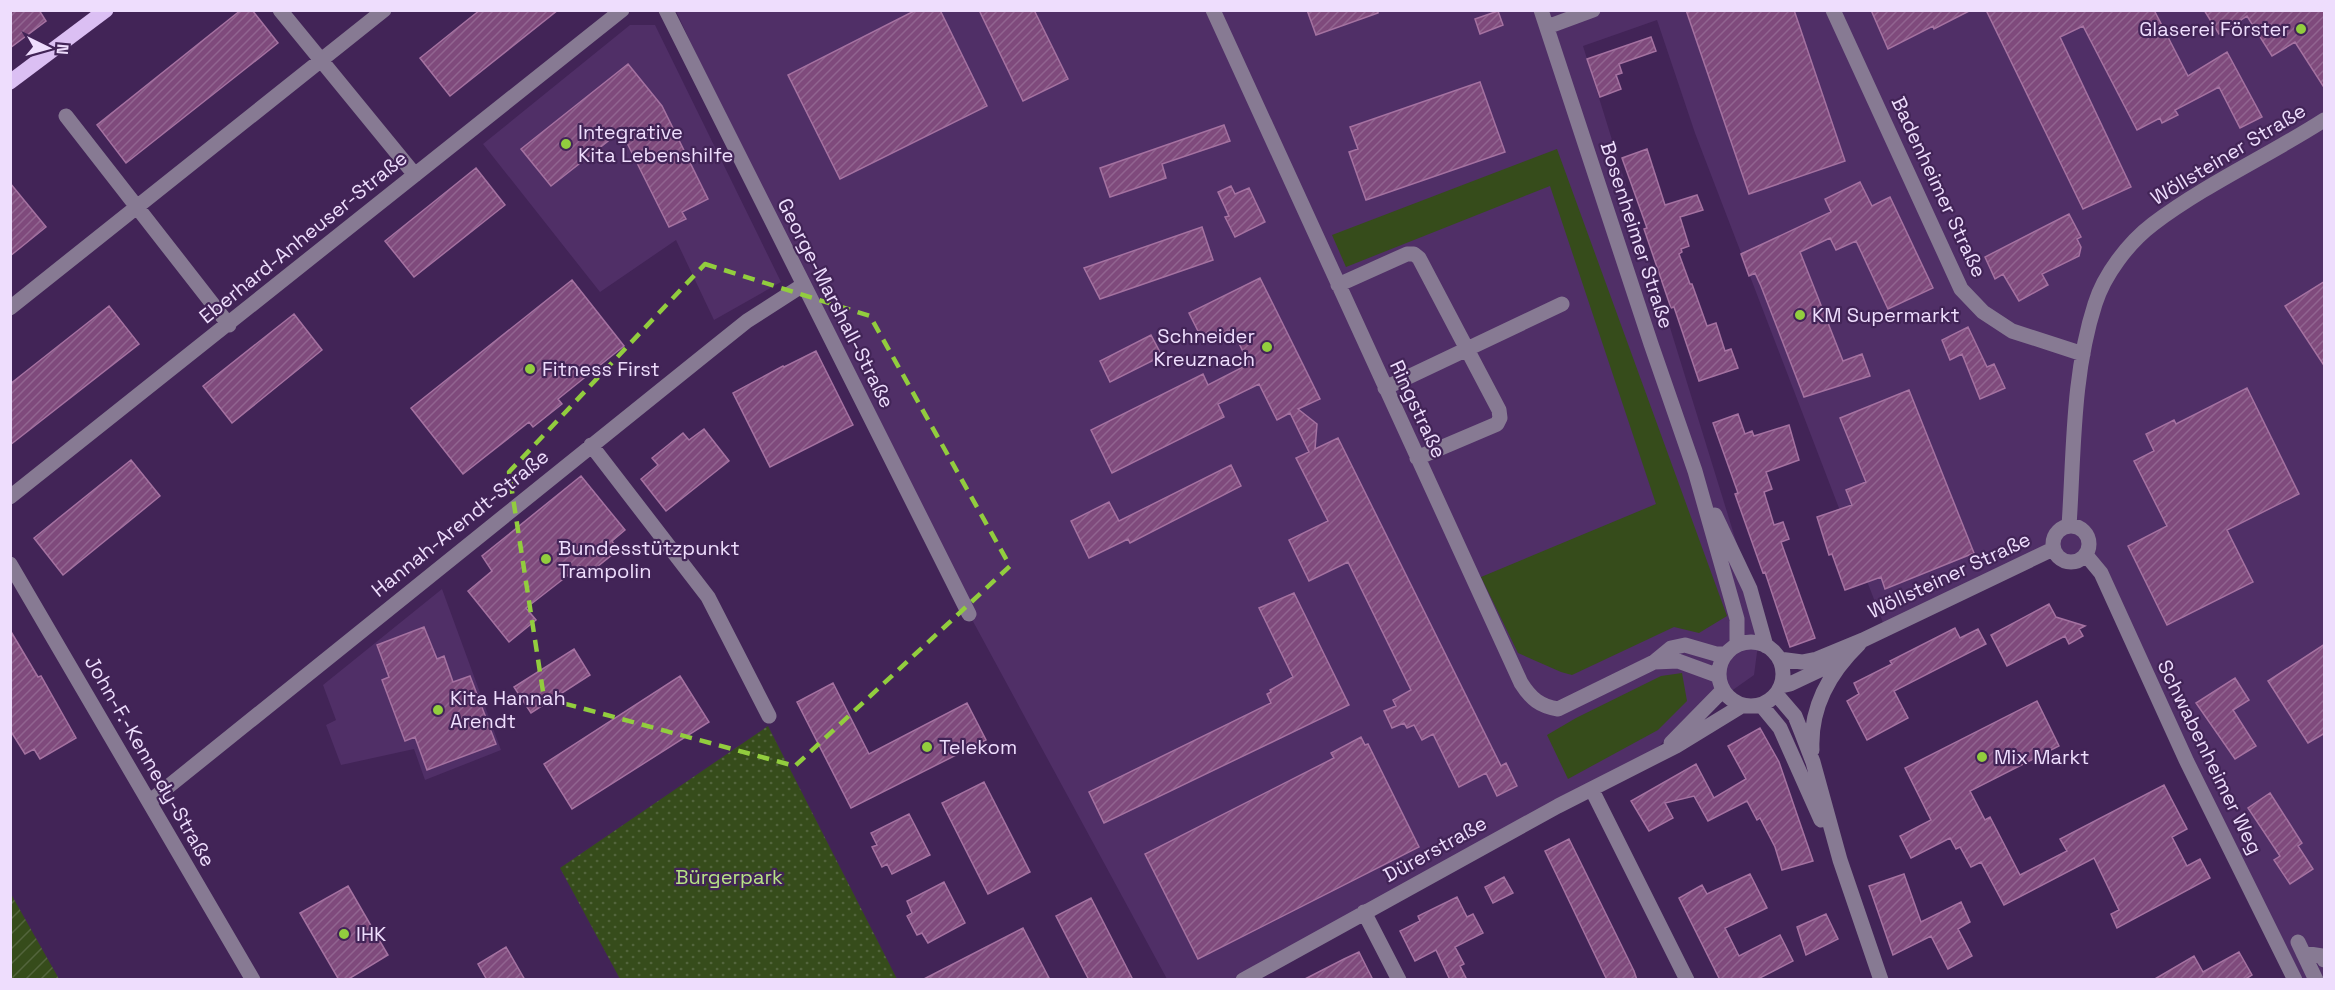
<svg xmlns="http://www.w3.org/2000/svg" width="2335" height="990" font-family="'Space Grotesk',sans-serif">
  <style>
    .built { fill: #502f67 }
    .grass { fill: #364c1b }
    .park { fill: url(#park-dots) }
    .garden { fill: url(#garden-furrows) }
    .building { fill: url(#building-hatch); stroke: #a572a1; stroke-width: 1.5 }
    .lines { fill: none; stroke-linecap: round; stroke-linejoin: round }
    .minor { stroke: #877a93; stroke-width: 15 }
    .major { stroke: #dbbff3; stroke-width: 15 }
    .marked { fill: none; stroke: #92cd3e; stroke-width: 4.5; stroke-dasharray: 12 8; stroke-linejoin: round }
    .poi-dot { fill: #92cd3e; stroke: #422457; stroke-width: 2 }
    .labels { text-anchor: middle; stroke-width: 4.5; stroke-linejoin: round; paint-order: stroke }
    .poi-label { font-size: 20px; fill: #eeddfd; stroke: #422457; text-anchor: start }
    .street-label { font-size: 20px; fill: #eeddfd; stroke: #422457 }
    .park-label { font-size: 20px; fill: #b7e386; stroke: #422457 }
  </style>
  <defs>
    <pattern id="park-dots" width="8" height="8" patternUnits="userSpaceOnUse" patternTransform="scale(1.5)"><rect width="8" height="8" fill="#364c1b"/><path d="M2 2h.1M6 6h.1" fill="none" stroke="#53653d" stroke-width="1.8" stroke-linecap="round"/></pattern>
    <pattern id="garden-furrows" width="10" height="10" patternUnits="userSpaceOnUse" patternTransform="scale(1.5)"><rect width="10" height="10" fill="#364c1b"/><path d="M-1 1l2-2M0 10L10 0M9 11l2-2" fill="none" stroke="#53653d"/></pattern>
    <pattern id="building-hatch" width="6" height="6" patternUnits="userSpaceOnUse" patternTransform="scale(1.5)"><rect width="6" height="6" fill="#7f4a7c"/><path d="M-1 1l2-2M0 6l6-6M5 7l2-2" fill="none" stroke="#916490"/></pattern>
  </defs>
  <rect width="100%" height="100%" fill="#422457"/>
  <path class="built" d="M676,11H2324V979H2295L2101,573L2082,559L2068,563L2056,555L1885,628L1695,133L1657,20L1583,46L1761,622L1754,675L1669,735L1647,760L1243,979H1167L969,614L803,285Z
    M630,25H655L781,282L714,320L676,240L600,292L483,144Z
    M442,589L501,750L425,780L414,749L341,765L326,725L336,720L323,685Z"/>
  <path class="grass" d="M1557,149L1727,616L1699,633L1674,627L1572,675L1561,672L1518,653L1481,577L1656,504L1550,186L1346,267L1332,235Z
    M1682,673L1687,701L1658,730L1568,779L1547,735L1576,718L1661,676Z"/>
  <path class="park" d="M768,726L897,979H620L560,868Z"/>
  <path class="garden" d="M10,894H11L59,979H11Z"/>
  <path class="building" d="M10,10H39L46,21L10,48Z
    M241,10H252L278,43L126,163L97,125Z
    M480,10H558L450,96L420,58Z
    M916,10H940L987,106L840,179L788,75Z
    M979,10H1034L1068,79L1023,101Z
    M1307,10H1378V13L1316,35Z
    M1686,10H1794L1845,161L1749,194Z
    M1871,10H1971L1934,29L1933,26L1888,49Z
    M1986,10H2154L2188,76L2227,52L2262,117L2240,128L2219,87L2175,110L2178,115L2162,123L2160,118L2137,130L2083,26L2060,37L2131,187L2083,209Z
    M2204,10H2325V89L2295,42L2272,56L2247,16L2219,34Z
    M1498,11L1503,25L1480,34L1475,19Z
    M1651,37L1656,51L1619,64L1622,73L1616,75L1621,89L1600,97L1587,59Z
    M628,64L662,106L708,199L682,212L686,219L669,227L621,131L551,186L521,149Z
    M1480,82L1505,152L1366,200L1349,152L1358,149L1350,127Z
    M1224,125L1230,141L1162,164L1166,178L1110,197L1100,168Z
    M1647,149L1665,205L1697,195L1703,210L1680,217L1689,246L1681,249L1682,252L1679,254L1690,284H1692L1707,326L1716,323L1725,351L1731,349L1738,368L1699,381L1674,307L1671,308L1644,229L1647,228L1622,158Z
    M476,168L505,205L414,277L385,241Z
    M1860,182L1872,206L1890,197L1933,288L1888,309L1856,241L1836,250L1830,238L1800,252L1843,361L1862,354L1870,376L1804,397L1761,286L1755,273L1749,276L1741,254L1831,212L1825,199Z
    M10,183L46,227L10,256Z
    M1231,186L1235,194L1249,188L1265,222L1235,237L1225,217L1229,216L1218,192Z
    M2069,214L2081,237L2077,239L2081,247L2079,256L2042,274L2048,285L2019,301L2003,274L1995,279L1985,257Z
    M1202,227L1213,260L1100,299L1084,268Z
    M1260,278L1320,399L1298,409L1317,424L1315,449L1338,438L1501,766L1506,763L1517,786L1497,796L1486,773L1459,787L1433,734L1422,740L1414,725L1407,728L1404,723L1392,728L1384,711L1396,706L1393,700L1411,690L1348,562L1309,581L1289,540L1328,521L1296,458L1309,452L1290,413L1277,420L1259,384L1218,404L1224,417L1112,473L1091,430L1203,374L1208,385L1249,364L1232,329L1204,343L1189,313Z
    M572,280L624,346L558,399L562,404L533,427L529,422L463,474L411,408Z
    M2325,281V367L2285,306Z
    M109,306L139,344L10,445V384Z
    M294,314L322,350L232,423L203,386Z
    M1968,327L1987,367L1994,364L2005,388L1980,399L1962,354L1950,360L1942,340Z
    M1151,335L1162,356L1110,382L1100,361Z
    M816,351L853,425L770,467L733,393L783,366L784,367Z
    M2247,388L2299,494L2227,530L2253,582L2167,625L2128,546L2167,526L2134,461L2154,451L2146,434L2174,420L2176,424Z
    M1909,390L1974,553L1885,589L1881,577L1845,590L1832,554L1829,555L1817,517L1852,505L1846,490L1866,482L1840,418Z
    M1738,414L1745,434L1752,431L1754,436L1789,425L1799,460L1766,472L1772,489L1764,492L1774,525L1783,522L1789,539L1781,542L1815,638L1790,647L1765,572L1763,573L1735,494L1738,493L1713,423Z
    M704,429L729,461L666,511L641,479L658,465L652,458L683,433L689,440Z
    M131,460L160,496L63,575L34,538Z
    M1231,465L1241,486L1130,543L1128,539L1089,558L1071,521L1109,502L1119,521Z
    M581,476L625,530L612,541L618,550L587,575L580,566L526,608L536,620L509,642L468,591L492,571L482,556Z
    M1294,593L1349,705L1104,823L1089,792L1271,703L1267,694L1271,692L1270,690L1293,677L1259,608Z
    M2049,604L2056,617L2085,626L2079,629L2083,636L2069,644L2065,636L2007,666L1991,635Z
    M424,627L437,659L444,656L453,682L470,676L496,744L427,770L415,737L405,741L382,680L389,677L377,645Z
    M1955,628L1960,638L1978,629L1986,644L1894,691L1908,718L1867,740L1847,701L1859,694L1854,683L1892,664L1890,661Z
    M10,630L38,677L41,676L76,738L40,759L34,749L25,754L10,730Z
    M2325,644V733L2308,743L2268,681Z
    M574,649L590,675L531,713L514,687Z
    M680,676L709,722L572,809L544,764Z
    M2235,678L2249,700L2233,710L2256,746L2235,759L2196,703Z
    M833,683L869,754L967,703L986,740L851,808L797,702Z
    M2037,701L2059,746L1970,791L1985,820L1990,817L2020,875L2067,851L2060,839L2164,785L2187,829L2172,837L2187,866L2200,859L2210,878L2117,928L2111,914L2119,910L2094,858L2004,905L1981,862L1971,867L1960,847L1956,849L1950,838L1911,858L1900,836L1931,820L1905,768Z
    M1760,728L1779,762L1813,861L1782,870L1775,847L1760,818L1757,820L1747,801L1708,821L1694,796L1665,803L1673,818L1649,831L1631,801L1696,764L1714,798L1746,779L1728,746Z
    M1361,737L1365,745L1368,744L1419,847L1198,959L1145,854L1334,758L1331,753Z
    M984,782L1030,872L988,894L942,803Z
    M2270,793L2302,843L2298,846L2313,869L2290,884L2274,860L2280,856L2248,808Z
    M909,814L930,855L892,874L887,864L882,867L872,847L877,845L871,833Z
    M1569,839L1634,971L1637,980H1607L1561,884L1545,851Z
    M1750,874L1767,908L1725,928L1739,956L1780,935L1793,961L1756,980H1720L1679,898L1702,885L1707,894Z
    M1904,874L1921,922L1961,902L1970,922L1958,929L1972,956L1948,969L1931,936L1893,955L1869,886Z
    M1504,877L1513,893L1493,903L1485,887Z
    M944,882L965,923L928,943L922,933L917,935L907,916L912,913L907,901Z
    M348,886L388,955L347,980H339L300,913Z
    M1457,897L1467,917L1473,914L1483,933L1455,947L1464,964L1460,966L1467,980H1450L1436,950L1415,961L1400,931L1420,921L1418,916Z
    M1091,898L1133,980H1089L1056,916Z
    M1826,914L1838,939L1806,955L1797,927Z
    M1023,928L1050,980H922Z
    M506,947L525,980H487L478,964Z
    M1359,952L1373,980H1303L1344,959Z
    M2239,952L2252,975L2244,980H2153L2194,956L2203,972Z"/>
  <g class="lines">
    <path class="minor" d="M280,10L415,175
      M666,10L969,614
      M1213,10L1521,683C1531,699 1540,706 1558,709L1654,662L1671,648L1685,645L1716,654H1726
      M1541,10L1651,344L1695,471L1737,619V645
      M1833,10L1961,289L1983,312L2012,331L2083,354
      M1547,27L1593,10
      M66,116L229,325
      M1338,285L1407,254H1414L1419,258L1499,410L1500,418L1497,424L1417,458
      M10,308L384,10
      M1385,388L1562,304
      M591,445L708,597L769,716
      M10,497L622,10
      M1715,515L1750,589L1766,646
      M2053 544a18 18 0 1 1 36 0a18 18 0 1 1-36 0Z
      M2069,526C2074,453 2072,375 2095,304C2104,275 2128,243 2153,224C2206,184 2268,156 2324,120
      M2086,555L2101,573L2187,762L2295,980
      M10,564L253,980
      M1719 674a32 32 0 1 1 64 0a32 32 0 1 1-64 0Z
      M1779,659L1802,662L1817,659L1863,640L2053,549
      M1654,662L1678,661L1719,676
      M1781,686L1790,684L1841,660
      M1776,694L1795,716L1801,731L1813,762L1840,860L1881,980
      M1761,705L1780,728L1821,820
      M1671,743L1723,690
      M1812,750C1810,708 1829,673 1859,644
      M1592,790L1687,980
      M149,802L712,349L747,321L803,285
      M1364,912L1399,980
      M2298,942L2316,980
      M2303,953L2322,956L2324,960
      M1243,980L1558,806L1676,746L1743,705"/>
    <path class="major" d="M10,82L106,10"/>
  </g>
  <path class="marked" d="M705,264L870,316L1010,566L795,766L544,698L509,472Z"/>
  <g class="poi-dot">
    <circle cx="2301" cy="29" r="6"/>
    <circle cx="566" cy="144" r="6"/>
    <circle cx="1800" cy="315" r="6"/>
    <circle cx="1267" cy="347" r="6"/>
    <circle cx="530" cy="369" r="6"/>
    <circle cx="546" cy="559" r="6"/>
    <circle cx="438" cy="710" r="6"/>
    <circle cx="927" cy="747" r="6"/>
    <circle cx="1982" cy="757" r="6"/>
    <circle cx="344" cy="934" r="6"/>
  </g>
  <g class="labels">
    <g class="poi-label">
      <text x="2289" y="36" text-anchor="end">Glaserei Förster</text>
      <text x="578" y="139">Integrative<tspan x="578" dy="23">Kita Lebenshilfe</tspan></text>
      <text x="1812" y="322">KM Supermarkt</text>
      <text x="1255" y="343" text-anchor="end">Schneider<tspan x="1255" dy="23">Kreuznach</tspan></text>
      <text x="542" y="376">Fitness First</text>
      <text x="558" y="555">Bundesstützpunkt<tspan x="558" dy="23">Trampolin</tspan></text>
      <text x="450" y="705">Kita Hannah<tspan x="450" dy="23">Arendt</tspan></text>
      <text x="939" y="754">Telekom</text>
      <text x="1994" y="764">Mix Markt</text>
      <text x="356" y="941">IHK</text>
    </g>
    <g class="street-label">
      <text transform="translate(2228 154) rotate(-31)" y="7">Wöllsteiner Straße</text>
      <text transform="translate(1939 187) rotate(65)" y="7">Badenheimer Straße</text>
      <text transform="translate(1637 235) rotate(72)" y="7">Bosenheimer Straße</text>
      <text transform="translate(303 237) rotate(-39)" y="7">Eberhard-Anheuser-Straße</text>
      <text transform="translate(836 303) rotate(63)" y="7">George-Marshall-Straße</text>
      <text transform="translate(1418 409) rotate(65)" y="7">Ringstraße</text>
      <text transform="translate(460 523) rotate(-39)" y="7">Hannah-Arendt-Straße</text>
      <text transform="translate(1949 575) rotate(-25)" y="7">Wöllsteiner Straße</text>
      <text transform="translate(2210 757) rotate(64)" y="7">Schwabenheimer Weg</text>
      <text transform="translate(150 761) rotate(60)" y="7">John-F.-Kennedy-Straße</text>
      <text transform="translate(1435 849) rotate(-29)" y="7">Dürerstraße</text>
    </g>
    <g class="park-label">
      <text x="729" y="884">Bürgerpark</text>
    </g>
  </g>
  <rect width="2335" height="990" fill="none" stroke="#eeddfd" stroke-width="24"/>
  <g transform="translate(48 48) rotate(95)" stroke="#422457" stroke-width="4.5" paint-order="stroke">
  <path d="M0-4.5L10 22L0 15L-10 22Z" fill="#eeddfd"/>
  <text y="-9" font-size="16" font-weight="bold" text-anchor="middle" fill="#eeddfd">N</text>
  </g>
</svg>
